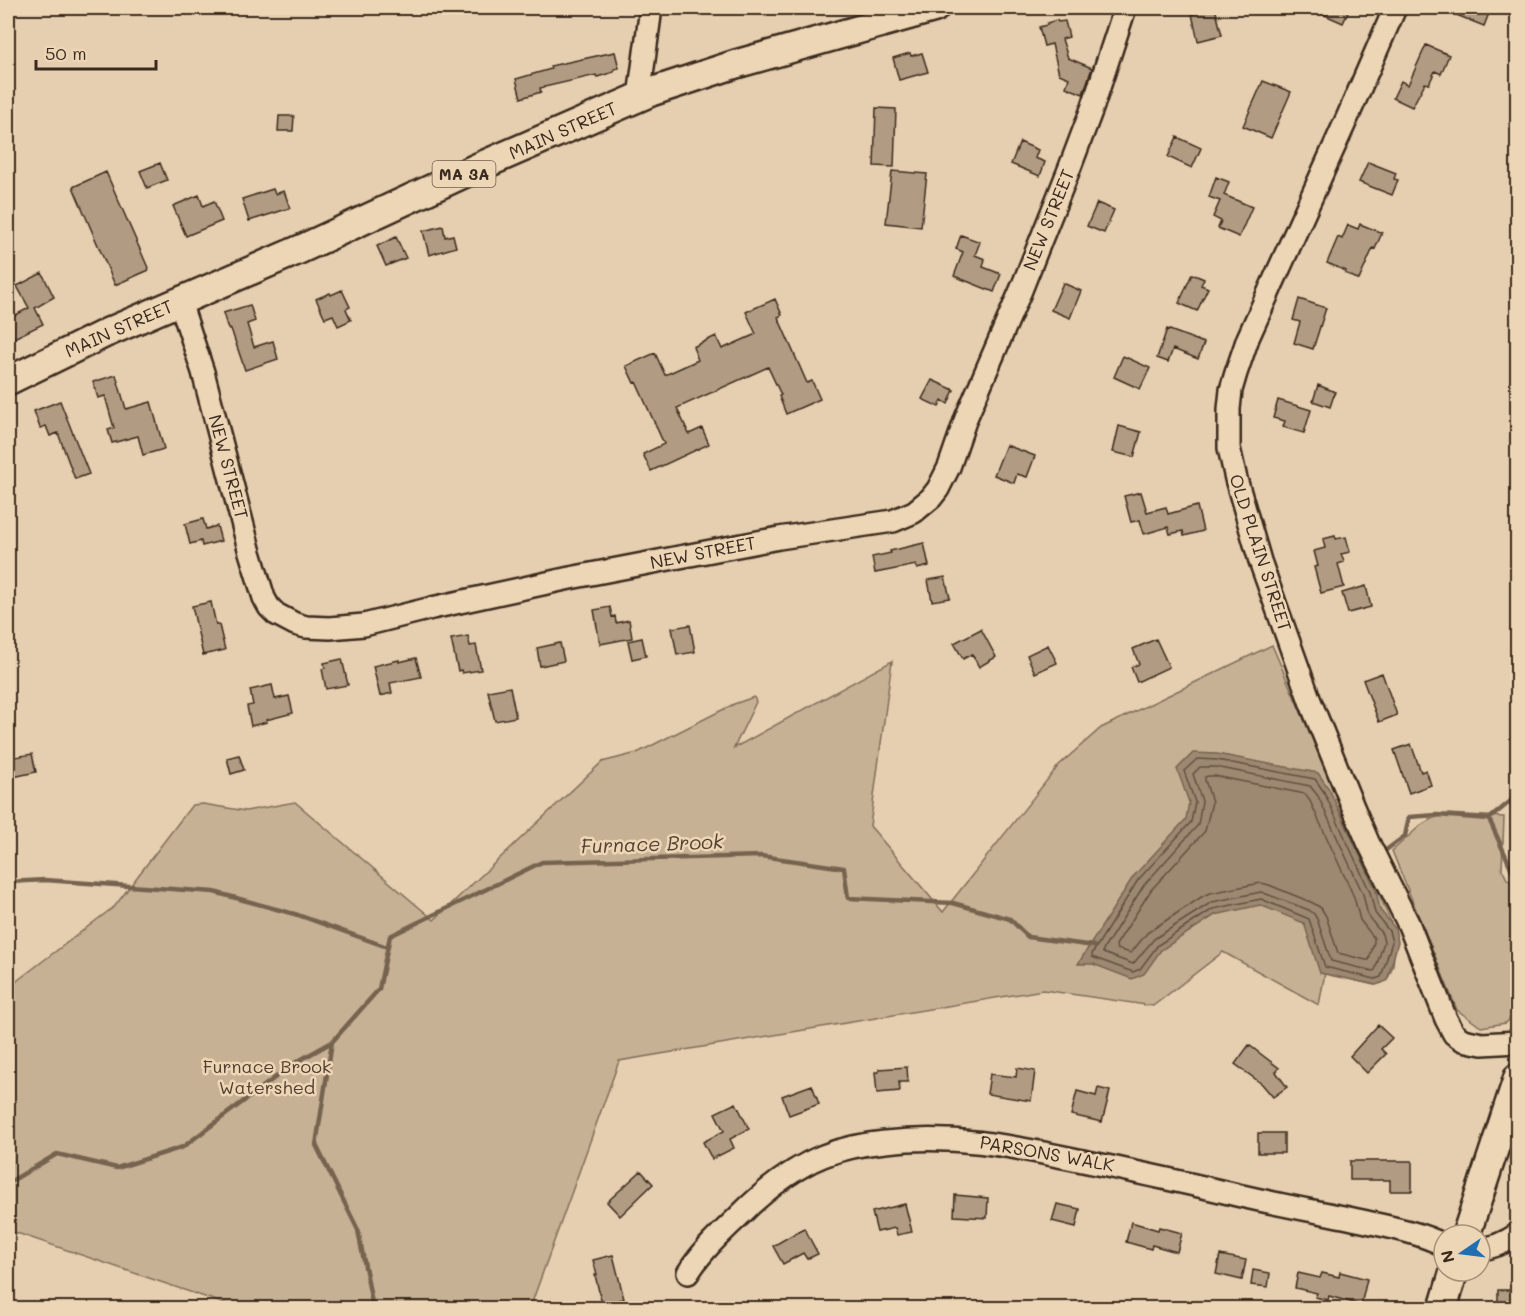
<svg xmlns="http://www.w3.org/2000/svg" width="1525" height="1316" font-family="Mali,sans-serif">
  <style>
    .green { fill: #c6b195; stroke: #806e5a; stroke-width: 1.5 }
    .water { fill: #9d8972; stroke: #766350; stroke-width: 1.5 }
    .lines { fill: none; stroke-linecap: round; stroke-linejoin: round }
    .shore { stroke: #625040; stroke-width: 1.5 }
    .stream { stroke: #766350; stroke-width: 4.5 }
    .building { fill: #b19c83; stroke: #3b2a1e; stroke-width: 1.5 }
    .minor-casing { stroke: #3b2a1e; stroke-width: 26 }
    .major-casing { stroke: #3b2a1e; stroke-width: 32 }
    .minor { stroke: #edd6b6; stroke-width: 21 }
    .major { stroke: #edd6b6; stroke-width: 27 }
    .labels { text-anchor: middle; stroke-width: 5; stroke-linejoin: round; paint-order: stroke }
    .shield { fill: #edd6b6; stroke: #705e4c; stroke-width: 1.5 }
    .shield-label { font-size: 16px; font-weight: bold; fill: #3b2a1e }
    .street-label { font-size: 18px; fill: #3b2a1e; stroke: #edd6b6 }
    .park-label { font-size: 18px; fill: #503e30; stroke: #edd6b6 }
    .water-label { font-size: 20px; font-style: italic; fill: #544233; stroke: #edd6b6 }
  </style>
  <rect width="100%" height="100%" fill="#e6cfb0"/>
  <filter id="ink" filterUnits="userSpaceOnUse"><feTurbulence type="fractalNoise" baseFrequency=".0167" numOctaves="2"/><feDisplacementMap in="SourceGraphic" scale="12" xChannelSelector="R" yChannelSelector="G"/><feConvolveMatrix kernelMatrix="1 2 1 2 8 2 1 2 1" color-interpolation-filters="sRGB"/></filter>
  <g filter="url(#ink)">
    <path class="green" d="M1272,645L1391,922L1386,927L1395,945L1393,966L1389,976L1382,983L1374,985L1325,973L1319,1005L1223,952L1153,1006L1043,990L619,1061L530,1308H237L8,1230V991L18,980L115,906L192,805L203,804L246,811L295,802L434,920L602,762L637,753L734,704L754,697L756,702L734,748L892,661L870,826L943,912L1059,765L1101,728Z
      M1447,814L1504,817L1502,869L1507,879L1518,887L1517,1011L1506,1023L1481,1027L1457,1010L1392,851L1421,825L1431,819Z"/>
    <path class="water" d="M1193,753L1217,754L1318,773L1329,789L1376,890L1380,910L1395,928L1398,942L1387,981L1376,985L1320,973L1304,923L1260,905L1215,915L1161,950L1144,974L1132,979L1093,964H1078L1133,877L1186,819L1189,802L1177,769Z"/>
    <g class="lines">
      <path class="shore" d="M1197,759L1217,760L1315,779L1324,792L1370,892L1375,913L1389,931L1392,942L1381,977L1375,979L1325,967L1309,919L1261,899L1213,909L1158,945L1140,969L1133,972L1092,957V954L1138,880L1191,822L1195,802L1184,771Z
        M1200,767H1216L1310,786L1318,796L1363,894L1368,916L1382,934L1384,942L1375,970L1373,971L1331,961L1317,919L1314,914L1309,910L1261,892L1212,902L1154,939L1133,964L1103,953V950L1144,885L1198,825L1202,801L1193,774Z
        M1208,776H1215L1305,794L1310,801L1354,897L1360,920L1374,938V942L1369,960H1366L1338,953L1326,916L1321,908L1313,903L1269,885L1261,883L1210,893L1203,896L1147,933L1131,953L1117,949L1116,945L1151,890L1205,831L1212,802L1205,780V777Z"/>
      <path class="stream" d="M1518,795L1489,819L1513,872L1518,876
        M1386,850L1405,836L1409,817L1437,815L1489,819
        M8,882L45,880L214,892L298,915L387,947
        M332,1042L316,1145L358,1230L373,1308
        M8,1183L57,1154L117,1168L183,1147L293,1064L332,1042L379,989L390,936L542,862L761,856L844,868L848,898L953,903L1010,919L1028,937L1094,946"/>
    </g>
    <path class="building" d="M1215,8L1222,35L1198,41L1192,14Z
      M1309,8H1350L1343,23Z
      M1439,8H1491L1484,26Z
      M1057,20L1058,22L1065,21L1069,37L1062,39L1068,58L1092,68L1083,94L1066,87L1069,78L1059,74L1052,44L1044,46L1039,27L1047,25V23Z
      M1426,45L1449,55L1441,74L1435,71L1429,84L1425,83L1412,107L1393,98L1401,81L1408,85Z
      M615,52L619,68L614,69V72L597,77L596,75L540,88L541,92L521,98L516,79L551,69L550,66Z
      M910,53L911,56L922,53L928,72L899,80L893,58Z
      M1263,81L1291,92L1271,138L1243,126Z
      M876,108L896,109L894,167L874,166Z
      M279,116H294L293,131H278Z
      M1177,137L1201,148L1192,168L1168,157Z
      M1020,142L1038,150L1035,158L1045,162L1040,176L1011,164Z
      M1368,162L1396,173L1394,179L1398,180L1392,195L1359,182Z
      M160,163L167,180L147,188L140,171Z
      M892,171L927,174L921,227L886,223Z
      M106,172L149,270L115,285L73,187Z
      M1216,177L1229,182L1224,195L1252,207L1239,237L1218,228L1221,221L1213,217L1220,201L1209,197Z
      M273,189L275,194L284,191L290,208L249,221L242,199Z
      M199,195L203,206L214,201L222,221L186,236L173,206Z
      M1097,203L1114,210L1104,233L1087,226Z
      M1360,224L1382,233L1375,249L1373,248L1359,280L1345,273L1346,271L1327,263L1338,237L1342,239L1348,225L1358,229Z
      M443,226L445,237L453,235L456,247L429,255L423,231Z
      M961,235L980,242L975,255L985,259L983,267L1001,274L994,292L954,276L963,252L956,249Z
      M396,237L406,258L386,266L377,246Z
      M42,273L54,297L35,308L43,324L14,338L8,325V319L29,308L17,286Z
      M1192,274L1204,279L1201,285L1208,288L1197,311L1179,303Z
      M1063,283L1081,291L1070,318L1051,310Z
      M342,290L350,307L346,309L351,320L338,326L333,315L325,318L316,299L330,293L331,295Z
      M775,299L782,315L778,317L807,383L812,381L820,399L786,414L779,396L781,395L768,367L677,408L689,434L702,428L709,444L651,471L643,454L664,444L636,382L634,383L626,366L655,353L665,375L698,360L693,347L716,336L722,349L756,334L746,312Z
      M1299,299L1326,308L1313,349L1294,343L1300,322L1293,320Z
      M250,305L255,321L247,324L254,347L273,341L278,359L245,370L231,329H228L223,313Z
      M1167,329L1204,343L1198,359L1173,349L1168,362L1157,358Z
      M1123,356L1150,368L1140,389L1114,377Z
      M116,375L126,409L151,402L164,449L143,455L138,436L112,443L108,430L114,428L105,396L98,398L93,382Z
      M932,380L954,390L948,404L942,400L939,407L922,399Z
      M1318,385L1335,392L1330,407L1313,401Z
      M1278,400L1311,410L1304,433L1283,427L1285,421L1273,418Z
      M60,401L89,474L75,479L58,433L50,436L46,426L40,428L34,411Z
      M1119,426L1141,432L1134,457L1113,452Z
      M1006,445L1035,456L1027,477L1017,474L1014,483L994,475Z
      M1141,492L1147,512L1166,507L1168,514L1197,506L1203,531L1184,536L1183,531L1170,534L1168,527L1144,534L1140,520L1131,522L1124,496Z
      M203,519L206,529L217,526L221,541L202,546L201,541L190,544L185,524Z
      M1335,536L1336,539L1346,537L1350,552L1341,554L1344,562L1338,564L1344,587L1321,593L1314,567L1318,566L1314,551L1325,548L1323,539Z
      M924,543L929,566L917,569L916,565L875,573L872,557L891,553L890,551Z
      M945,577L950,598L932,601L928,580Z
      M1366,586L1371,607L1348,613L1342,593Z
      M211,602L216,625H219L225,650L203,655L192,606Z
      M610,607L612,617L615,616L616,623L629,620L632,638L600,644L594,610Z
      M690,625L695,652L677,655L672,628Z
      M981,629L996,657L979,667L972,654L963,659L954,643Z
      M468,636L470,646L476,645L481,670L462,673L461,670L458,671L451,639Z
      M642,638L646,656L632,659L628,641Z
      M1156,639L1169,667L1137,682L1131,667L1139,664L1133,649Z
      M560,643L564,661L540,666L537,648Z
      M1048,645L1057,663L1035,673L1027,655Z
      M416,658L421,677L390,683L392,693L380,696L373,666L399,660V662Z
      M342,659L348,685L326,689L322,669L325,668L324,663Z
      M1382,673L1397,715L1379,722L1363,680Z
      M272,685L275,699L289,696L293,713L266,720L267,722L251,726L247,706L253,705L250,690Z
      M510,687L516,717L495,721L488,691Z
      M1411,744L1421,772L1426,770L1431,785L1409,793L1394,750Z
      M32,754L36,772L13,777L9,758Z
      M239,755L244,770L231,774L227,758Z
      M1378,1025L1392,1038L1381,1049L1386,1054L1367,1073L1350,1056Z
      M1249,1045L1279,1068L1276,1072L1287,1087L1273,1097L1262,1084L1235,1064Z
      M907,1067L908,1082H899L900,1091L877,1093L875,1072H879V1069Z
      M1017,1068L1035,1071L1031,1101L987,1094L990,1074L1016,1077Z
      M812,1085L819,1104L789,1115L782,1096Z
      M1098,1088L1110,1091L1102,1122L1071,1115L1077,1091L1096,1096Z
      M736,1103L749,1129L730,1139L734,1148L712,1159L703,1142L724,1131L715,1113Z
      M1258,1133H1284V1153H1258Z
      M1350,1161H1412V1191H1390V1180H1350Z
      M641,1171L653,1184L620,1216L607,1202Z
      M955,1195L988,1198L987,1218L954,1216Z
      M905,1204L912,1232L897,1235L895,1228L877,1232L872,1212Z
      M1057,1204L1080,1209L1076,1227L1052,1221Z
      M1131,1222L1158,1230L1159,1227L1182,1233L1177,1252L1152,1245L1151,1249L1126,1242Z
      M804,1228L818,1254L807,1259L803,1253L783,1264L773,1246Z
      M613,1255L624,1299L602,1304L595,1275H597L593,1260Z
      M1220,1255L1246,1260L1242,1280L1216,1274Z
      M1253,1270L1270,1273L1268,1287L1251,1285Z
      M1340,1272L1367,1279L1361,1305L1329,1296L1328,1300L1315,1297L1317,1293L1295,1288L1298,1273L1320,1278L1322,1273L1339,1277Z
      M1498,1290H1518V1308H1498Z"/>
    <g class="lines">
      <defs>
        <path id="minor" d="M1395,8L1348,116L1248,338L1236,373L1231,390L1229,409V448L1236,479L1260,561L1310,701L1353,807L1368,842L1409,925L1446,1019L1454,1034L1463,1040L1482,1044L1518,1042
          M639,97L651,8
          M180,302L203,372L249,549L264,598L269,607L276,614L295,624L306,627L330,628L364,625L432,608L570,578L779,538L893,521L914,512L931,498L938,489L949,467L966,418L1021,290L1070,167L1093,106L1125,8
          M1480,1249C1494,1248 1506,1242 1518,1234
          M688,1273C702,1251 720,1234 739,1216C763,1192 791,1169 823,1156C843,1148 864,1144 885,1142C955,1134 1010,1146 1078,1160C1131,1171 1184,1182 1237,1195C1276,1204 1314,1211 1353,1219C1384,1226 1416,1231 1444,1245"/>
        <path id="major" d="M8,381L106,333L301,249L474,169L651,92L736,64L935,8
          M1466,1235L1518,1077
          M1443,1308L1454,1271"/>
      </defs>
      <use href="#minor" class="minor-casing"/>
      <use href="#major" class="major-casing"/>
      <use href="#minor" class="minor"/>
      <use href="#major" class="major"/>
    </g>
  </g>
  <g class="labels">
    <rect class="shield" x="432.5" y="161" width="63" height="26" rx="4.5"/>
    <g class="shield-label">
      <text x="464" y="180">MA 3A</text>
    </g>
    <g class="street-label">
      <text transform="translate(563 131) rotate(-24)" y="6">MAIN STREET</text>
      <text transform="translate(1049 220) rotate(-68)" y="6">NEW STREET</text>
      <text transform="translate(119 329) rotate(-24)" y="6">MAIN STREET</text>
      <text transform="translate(228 467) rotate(75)" y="6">NEW STREET</text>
      <text transform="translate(703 553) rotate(-11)" y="6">NEW STREET</text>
      <text transform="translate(1260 553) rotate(72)" y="6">OLD PLAIN STREET</text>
      <text transform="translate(1047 1154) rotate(10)" y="6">PARSONS WALK</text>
    </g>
    <g class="park-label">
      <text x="267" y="1073">Furnace Brook<tspan x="267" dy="21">Watershed</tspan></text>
    </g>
    <g class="water-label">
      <text transform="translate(652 844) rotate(-2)" y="7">Furnace Brook</text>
    </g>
  </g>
  <rect width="1525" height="1316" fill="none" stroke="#edd6b6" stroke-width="30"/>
  <rect x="15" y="15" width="1495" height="1286" fill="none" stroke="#3b2a1e" stroke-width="2" filter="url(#ink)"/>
  <g transform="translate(1462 1253) rotate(256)"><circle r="28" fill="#edd6b6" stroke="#a69179" stroke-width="1.5"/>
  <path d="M0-4.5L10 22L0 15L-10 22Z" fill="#1f6fb2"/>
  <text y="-9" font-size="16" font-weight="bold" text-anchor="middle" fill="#3b2a1e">N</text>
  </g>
  <path d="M36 60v9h120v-9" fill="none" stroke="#3b2a1e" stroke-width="3"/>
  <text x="45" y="60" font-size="18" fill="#3b2a1e" stroke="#edd6b6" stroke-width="4.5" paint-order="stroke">50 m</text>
</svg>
